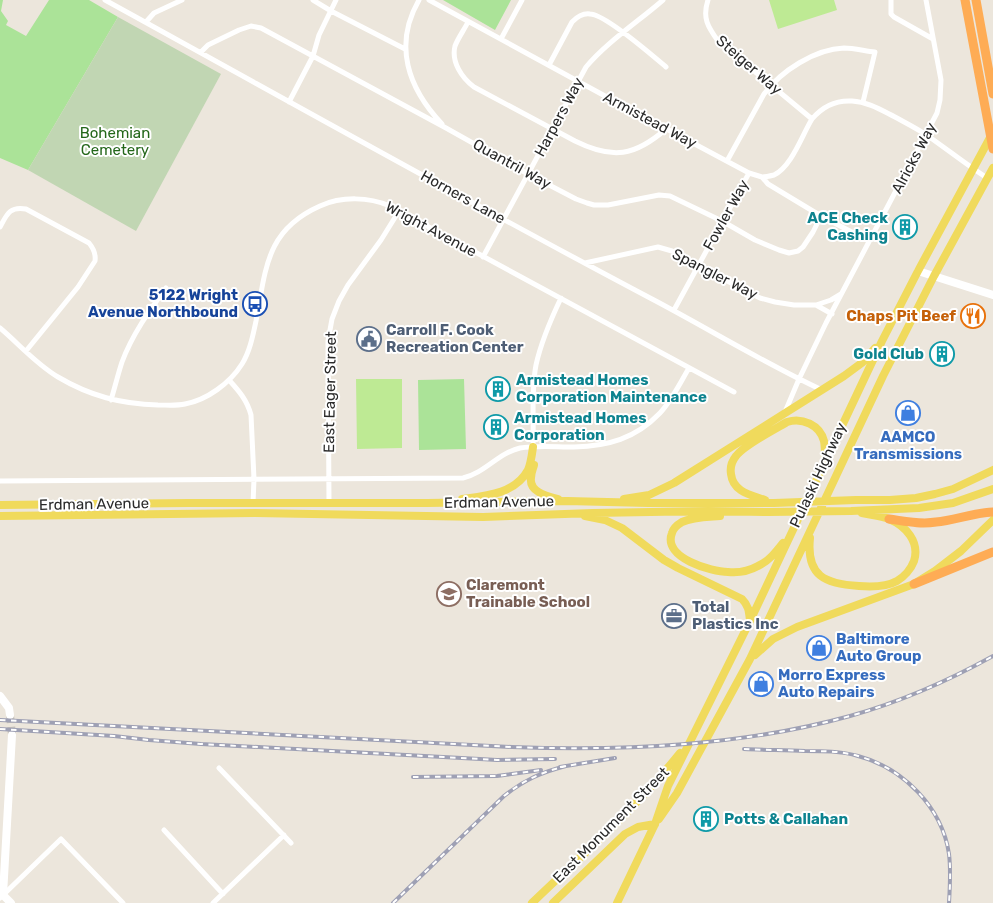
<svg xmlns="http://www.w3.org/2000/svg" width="993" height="903" font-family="Rubik,sans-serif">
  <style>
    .green { fill: #abe398 }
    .cemetery { fill: #c1d6b3 }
    .pitch { fill: #beea94 }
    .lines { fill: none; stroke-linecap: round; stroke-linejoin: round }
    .secondary-tunnel { stroke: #c5c0b8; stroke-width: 8; stroke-dasharray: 8 4; stroke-linecap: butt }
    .street { stroke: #fff; stroke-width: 5 }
    .secondary { stroke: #fff; stroke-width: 8 }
    .primary { stroke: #f0da5c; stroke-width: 8 }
    .highway { stroke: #feac55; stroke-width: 9 }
    .rail-casing { stroke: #9ea0b4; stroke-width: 4 }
    .rail { stroke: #fff; stroke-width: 2; stroke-dasharray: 5.5; stroke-linecap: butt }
    .labels { text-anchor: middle; stroke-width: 4; stroke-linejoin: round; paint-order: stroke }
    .street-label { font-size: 15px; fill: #2a2a2a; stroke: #fff }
    .park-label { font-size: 15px; fill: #24671a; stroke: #fff }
    .culture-label { font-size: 15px; font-weight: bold; fill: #0d838f; stroke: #fff; text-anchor: start }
    .transit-label { font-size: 15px; font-weight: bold; fill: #164399; stroke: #fff; text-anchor: end }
    .food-label { font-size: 15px; font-weight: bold; fill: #c56008; stroke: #fff; text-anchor: end }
    .service-label { font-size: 15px; font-weight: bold; fill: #4e5e75; stroke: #fff; text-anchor: start }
    .shop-label { font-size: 15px; font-weight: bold; fill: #366cbe; stroke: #fff; text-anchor: start }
    .education-label { font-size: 15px; font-weight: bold; fill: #785e54; stroke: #fff; text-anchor: start }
  </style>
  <rect width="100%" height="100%" fill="#ece6dc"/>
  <path class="green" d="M0,0H3L1,11L8,21L6,25L26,36L49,0H89L118,17L28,170L0,158Z
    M443,0H511L495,30Z
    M464,379L466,449L419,450L418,380Z"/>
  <path class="cemetery" d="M118,17L221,74L136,231L28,170Z"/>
  <path class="pitch" d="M769,0H834L837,10L778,29Z
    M356,379H402V448L357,449Z"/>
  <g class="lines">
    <path class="secondary-tunnel" d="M10,715L12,735"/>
    <path class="street" d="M105,0C287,100 468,202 652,299C709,329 764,363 822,390
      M313,0L331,11L405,49
      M419,0C393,45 408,88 442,124
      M429,0L616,102L749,173L762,177L768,184L821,216L869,241
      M708,0C702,18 708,27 718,41L812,119
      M891,0V14L894,17L933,39
      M146,22L154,13L182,0
      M468,22C464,30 458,38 455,46C451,62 462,78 474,87L575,141C613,160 635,156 666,129
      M501,39L522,0
      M201,52L208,45L239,30L251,26L261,28L446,128L528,174L576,199L587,203L594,205H608L659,195L670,196L722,221L755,240L779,250L789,253L798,251L803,247L813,232L821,216
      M549,65L572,22C577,17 583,13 590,14C605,14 653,56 666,67
      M289,102L313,56L319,35L336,0
      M727,161L764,94C781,71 815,49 844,48C854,48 865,51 875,52L863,102
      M762,177C766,177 770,176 774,175C792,166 802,135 812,119C822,107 836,100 852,101C868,102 881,110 895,117C906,123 918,129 928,136C948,150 967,165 987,178
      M0,227C7,214 10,206 26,209L89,243C94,249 96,254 95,261L78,287L26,351
      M483,257L586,67C607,42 639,21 663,0
      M585,263L658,247L672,251L744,290L760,298L775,302L794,305H816L831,300L841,294
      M816,305L832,314
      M674,310L749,173
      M0,328C19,344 36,364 58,377C90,396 121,404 158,405C167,405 176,406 185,404C207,400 230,383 242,364C250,351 253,335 256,321C266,268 266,230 320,206C342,196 369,197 390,206L734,392
      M229,380C239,391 247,400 251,415L254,479L253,503
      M111,400C115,387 118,374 122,362C132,335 149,311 166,288
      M785,412L799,379L826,323L937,113L940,100L941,80L926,0
      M533,447C534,420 531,391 536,365C541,342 551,319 561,298
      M0,481L463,478C485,473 498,453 520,448C537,445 556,447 574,447C608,446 635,439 660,413C672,400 680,383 689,368
      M329,503L328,341L332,319L339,301L348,285L381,240L399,211
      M219,768L291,843
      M164,830L223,894
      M0,898L61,839L123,903
      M213,903L284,835"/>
    <path class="secondary" d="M918,271L993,295
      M0,696L9,708L10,715
      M11,903L3,895L12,735"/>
    <path class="primary" d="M534,465C533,469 531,473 531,478C529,492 547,496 558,499
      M462,499C486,496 515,494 528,470C531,463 532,454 533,447
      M624,499L649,495L674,483L844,376L863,362L875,348
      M765,500C751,495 733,492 731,474C730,468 732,461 736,456C744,445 774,430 787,422C802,417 820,425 824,441C825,446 825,452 825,458
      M0,505L188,503H427L567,501L648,503H774L856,500H890L916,498L935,494L953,489L993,470
      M0,516L255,513L483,517L593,513L708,511L768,512L851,511L919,508L953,503L993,489
      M585,516L605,520L622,528L664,560L678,568L742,599C749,606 749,612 750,621
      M720,516C708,517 693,517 682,522C677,525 673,529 672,533C662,558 712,572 728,572C738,573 749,571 758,566C769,561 776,552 783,543
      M810,538C806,576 825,584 859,586C871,587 886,587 897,581C904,577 911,569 914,561C920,542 906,526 889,519C881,516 871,515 862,513
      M755,655L773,639L797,627L914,584L935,571L961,551L993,520
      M659,819L677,793L750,659L883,376L934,276L993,168
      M532,903C583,854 636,808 680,753
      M553,903L625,834L638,827L655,824
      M617,903L655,824L668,786L750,621L882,341L918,271L992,134"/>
    <path class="highway" d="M965,0L993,149
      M976,0L993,94
      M889,519C904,521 920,525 936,522C955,520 973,513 993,512
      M914,584L993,552"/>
    <defs>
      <path id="rail" d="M0,720L512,747C625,751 741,746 850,716C900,702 948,681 993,656
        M0,729L114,736L149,740L201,744L480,759L497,760L555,759
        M744,749C764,750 785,750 805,751C823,751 841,751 858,756C903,768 942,807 949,854C951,870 950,886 949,903
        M560,767L615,758
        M413,777L497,776L541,770
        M393,903L504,796C524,780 542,772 566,766"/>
    </defs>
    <use href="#rail" class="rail-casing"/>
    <use href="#rail" class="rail"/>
  </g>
  <defs>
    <symbol id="building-ring" viewBox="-11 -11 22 22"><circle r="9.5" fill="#fff" stroke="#0f9aa8" stroke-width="1.5"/><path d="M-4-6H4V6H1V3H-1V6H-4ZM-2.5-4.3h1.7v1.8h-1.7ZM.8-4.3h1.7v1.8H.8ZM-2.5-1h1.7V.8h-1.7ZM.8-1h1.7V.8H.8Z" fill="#0f9aa8"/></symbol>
    <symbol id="bus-ring" viewBox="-11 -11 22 22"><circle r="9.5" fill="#fff" stroke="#1a4fb4" stroke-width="1.5"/><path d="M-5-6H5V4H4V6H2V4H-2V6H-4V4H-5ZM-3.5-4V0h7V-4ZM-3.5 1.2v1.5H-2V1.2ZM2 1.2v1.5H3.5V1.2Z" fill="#1a4fb4"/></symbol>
    <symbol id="restaurant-ring" viewBox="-11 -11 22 22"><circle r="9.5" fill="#fff" stroke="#e8710a" stroke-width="1.5"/><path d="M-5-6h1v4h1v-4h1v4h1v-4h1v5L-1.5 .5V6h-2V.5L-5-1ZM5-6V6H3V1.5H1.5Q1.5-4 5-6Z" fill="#e8710a"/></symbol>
    <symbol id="civic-ring" viewBox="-11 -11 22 22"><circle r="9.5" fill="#fff" stroke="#5c6f8a" stroke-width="1.5"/><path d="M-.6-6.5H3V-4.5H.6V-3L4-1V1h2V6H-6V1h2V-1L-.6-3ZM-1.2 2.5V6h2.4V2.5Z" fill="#5c6f8a"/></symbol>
    <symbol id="shop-ring" viewBox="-11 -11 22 22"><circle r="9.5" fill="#fff" stroke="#3f7fe0" stroke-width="1.5"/><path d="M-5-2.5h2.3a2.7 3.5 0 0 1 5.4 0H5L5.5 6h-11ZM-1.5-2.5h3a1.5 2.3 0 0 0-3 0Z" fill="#3f7fe0"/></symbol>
    <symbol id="school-ring" viewBox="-11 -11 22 22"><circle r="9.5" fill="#fff" stroke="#8d6e63" stroke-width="1.5"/><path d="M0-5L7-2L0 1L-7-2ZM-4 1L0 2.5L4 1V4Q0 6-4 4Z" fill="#8d6e63"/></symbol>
    <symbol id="office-ring" viewBox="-11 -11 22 22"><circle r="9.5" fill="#fff" stroke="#5c6f8a" stroke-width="1.5"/><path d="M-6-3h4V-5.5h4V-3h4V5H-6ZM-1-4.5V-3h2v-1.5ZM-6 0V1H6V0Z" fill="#5c6f8a"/></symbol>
  </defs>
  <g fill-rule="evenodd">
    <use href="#building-ring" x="891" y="213" width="28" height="28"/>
    <use href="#bus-ring" x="241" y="290" width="28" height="28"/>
    <use href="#restaurant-ring" x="959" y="302" width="28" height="28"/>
    <use href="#civic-ring" x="355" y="325" width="28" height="28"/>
    <use href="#building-ring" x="928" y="340" width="28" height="28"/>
    <use href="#building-ring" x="484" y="375" width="28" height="28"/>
    <use href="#shop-ring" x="894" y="399" width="28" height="28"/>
    <use href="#building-ring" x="482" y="413" width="28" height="28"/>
    <use href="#school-ring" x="435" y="580" width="28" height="28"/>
    <use href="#office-ring" x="660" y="602" width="28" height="28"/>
    <use href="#shop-ring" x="805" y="634" width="28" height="28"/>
    <use href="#shop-ring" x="747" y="670" width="28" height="28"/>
    <use href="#building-ring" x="692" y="805" width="28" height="28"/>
  </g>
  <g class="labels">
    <g class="street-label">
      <text transform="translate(749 65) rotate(41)" y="5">Steiger Way</text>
      <text transform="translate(559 117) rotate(-62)" y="5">Harpers Way</text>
      <text transform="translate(650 120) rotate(28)" y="5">Armistead Way</text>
      <text transform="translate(914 158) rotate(-62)" y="5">Alricks Way</text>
      <text transform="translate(512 164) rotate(29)" y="5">Quantril Way</text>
      <text transform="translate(463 197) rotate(29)" y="5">Horners Lane</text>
      <text transform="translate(726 215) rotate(-61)" y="5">Fowler Way</text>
      <text transform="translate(431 229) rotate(28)" y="5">Wright Avenue</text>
      <text transform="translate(715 274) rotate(27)" y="5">Spangler Way</text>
      <text transform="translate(330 392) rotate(-89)" y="5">East Eager Street</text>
      <text transform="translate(818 475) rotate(-65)" y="5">Pulaski Highway</text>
      <text transform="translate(499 502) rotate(-1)" y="5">Erdman Avenue</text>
      <text transform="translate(94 504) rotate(-1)" y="5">Erdman Avenue</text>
      <text transform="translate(611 825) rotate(-45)" y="5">East Monument Street</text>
    </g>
    <g class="park-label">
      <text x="115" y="138">Bohemian<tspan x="115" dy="17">Cemetery</tspan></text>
    </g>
    <g class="culture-label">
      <text x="888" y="223" text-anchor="end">ACE Check<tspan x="888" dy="17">Cashing</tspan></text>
      <text x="924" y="359" text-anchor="end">Gold Club</text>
      <text x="516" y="385">Armistead Homes<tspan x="516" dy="17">Corporation Maintenance</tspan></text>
      <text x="514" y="423">Armistead Homes<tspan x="514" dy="17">Corporation</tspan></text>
      <text x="724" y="824">Potts &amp; Callahan</text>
    </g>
    <g class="transit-label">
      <text x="238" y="300">5122 Wright<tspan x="238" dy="17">Avenue Northbound</tspan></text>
    </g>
    <g class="food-label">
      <text x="956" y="321">Chaps Pit Beef</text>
    </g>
    <g class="service-label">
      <text x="386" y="335">Carroll F. Cook<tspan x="386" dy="17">Recreation Center</tspan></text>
      <text x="692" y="612">Total<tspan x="692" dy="17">Plastics Inc</tspan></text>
    </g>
    <g class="shop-label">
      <text x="908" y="442" text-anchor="middle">AAMCO<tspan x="908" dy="17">Transmissions</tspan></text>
      <text x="836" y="644">Baltimore<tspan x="836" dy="17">Auto Group</tspan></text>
      <text x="778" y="680">Morro Express<tspan x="778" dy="17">Auto Repairs</tspan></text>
    </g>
    <g class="education-label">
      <text x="466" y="590">Claremont<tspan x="466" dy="17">Trainable School</tspan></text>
    </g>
  </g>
</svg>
